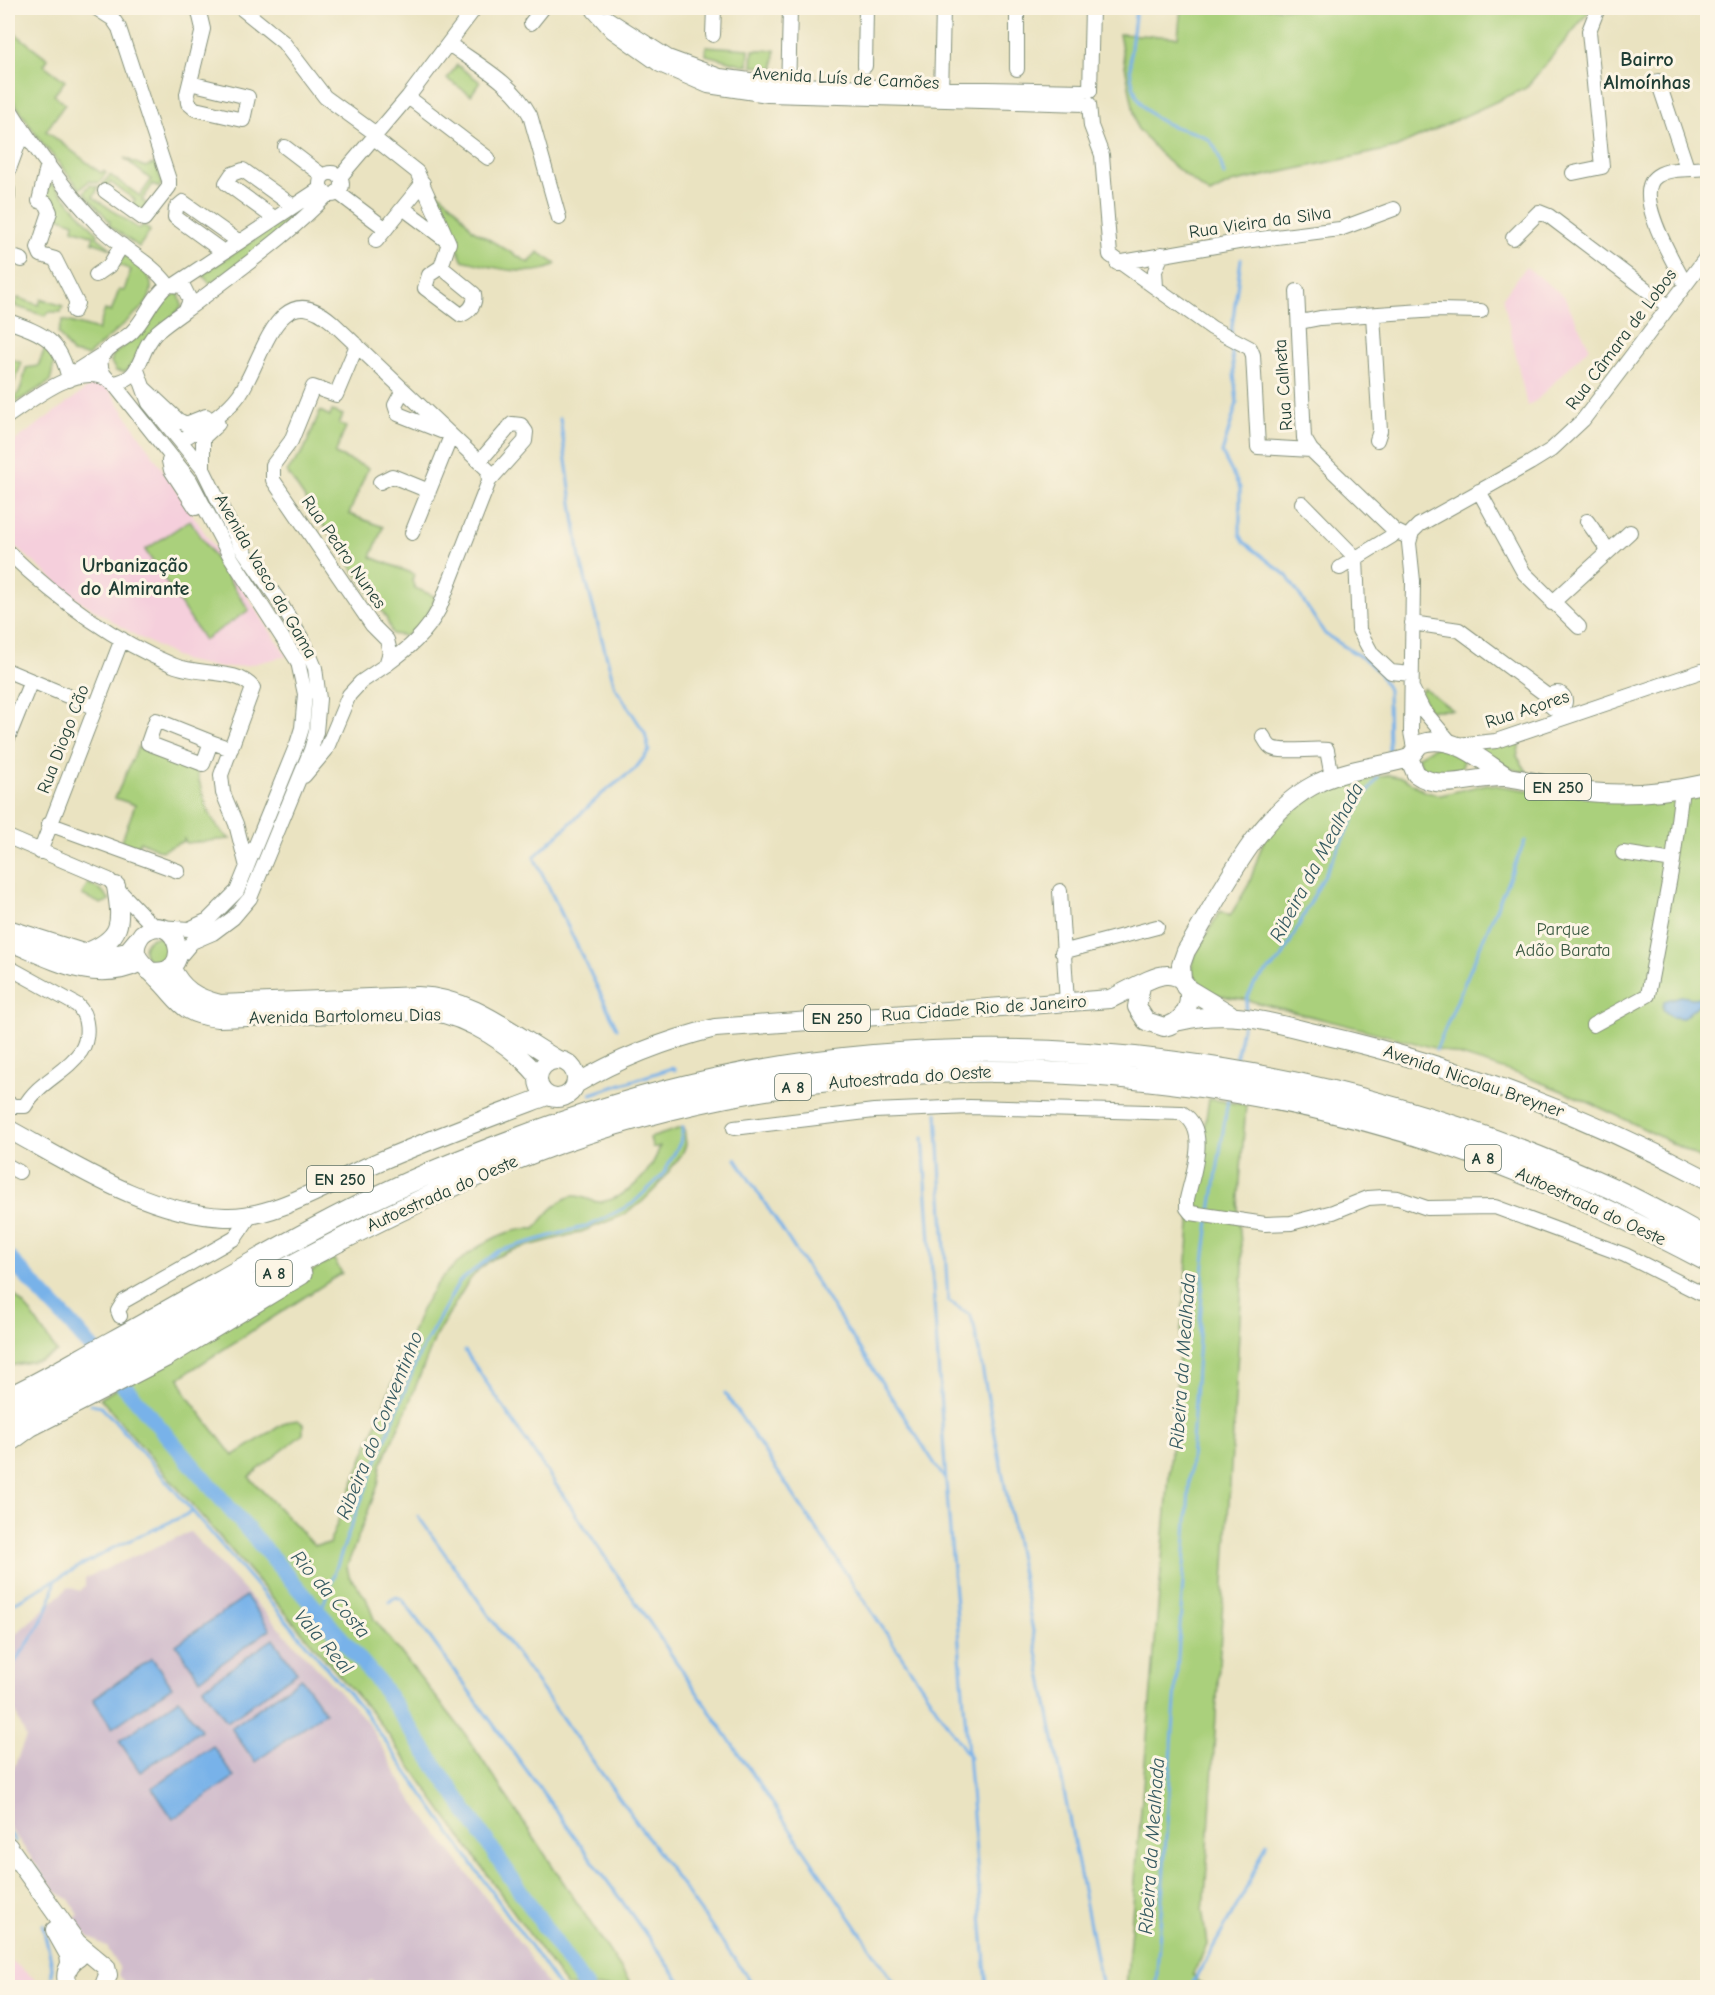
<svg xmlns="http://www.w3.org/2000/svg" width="1715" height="1995" font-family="'Comic Neue',sans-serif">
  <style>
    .built { fill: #f5cfdc }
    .industrial { fill: #d1bdcc }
    .green { fill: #aad07b; stroke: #648658; stroke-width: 1.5 }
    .water { fill: #78b2e9; stroke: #4c788e; stroke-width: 1.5 }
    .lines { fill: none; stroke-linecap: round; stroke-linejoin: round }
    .stream { stroke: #78b2e9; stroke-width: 3 }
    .river { stroke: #78b2e9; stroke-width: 16 }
    .minor-casing { stroke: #84907a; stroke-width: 16 }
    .major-casing { stroke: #84907a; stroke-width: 20 }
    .highway-casing { stroke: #84907a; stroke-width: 23 }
    .minor { stroke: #fff; stroke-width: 14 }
    .major { stroke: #fff; stroke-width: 18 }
    .highway { stroke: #fff; stroke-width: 21 }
    .labels { text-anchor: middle; stroke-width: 6; stroke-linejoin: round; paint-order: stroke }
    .shield { fill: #fcf5e5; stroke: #617469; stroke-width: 1.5 }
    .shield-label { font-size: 16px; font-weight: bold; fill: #1f3d34 }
    .street-label { font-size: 18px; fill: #1f3d34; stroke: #fcf5e5 }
    .park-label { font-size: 18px; fill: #3b5a42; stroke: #fcf5e5 }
    .neighbourhood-label { font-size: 20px; font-weight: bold; fill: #1f3d34; stroke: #fcf5e5 }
    .water-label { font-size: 20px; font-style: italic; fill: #355a61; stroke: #fcf5e5 }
  </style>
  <rect width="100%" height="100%" fill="#fcf5e5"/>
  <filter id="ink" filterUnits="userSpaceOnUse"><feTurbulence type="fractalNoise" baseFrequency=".0167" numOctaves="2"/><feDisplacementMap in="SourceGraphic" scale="12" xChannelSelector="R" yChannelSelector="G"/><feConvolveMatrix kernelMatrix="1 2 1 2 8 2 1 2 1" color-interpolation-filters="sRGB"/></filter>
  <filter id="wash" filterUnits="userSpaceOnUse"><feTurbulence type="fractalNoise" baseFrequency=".008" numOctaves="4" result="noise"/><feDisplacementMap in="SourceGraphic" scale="24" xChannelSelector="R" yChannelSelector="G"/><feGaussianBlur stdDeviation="1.35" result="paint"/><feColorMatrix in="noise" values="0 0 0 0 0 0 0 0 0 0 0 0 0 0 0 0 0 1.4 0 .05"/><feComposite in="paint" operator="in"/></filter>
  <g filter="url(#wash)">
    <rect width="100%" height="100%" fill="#eae3c1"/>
    <path class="built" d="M1526,267L1564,296L1589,347L1537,400L1527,406L1503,297Z
      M97,381L106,385L287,656L244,666L221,668L182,660L135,635L74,597L8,540V446Z
      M8,1933L12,1936L8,1958L45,1987H8Z"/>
    <path class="industrial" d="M190,1532L369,1724L411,1799L523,1947L549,1987L377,1988L371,1980L360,1988L129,1987L119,1975V1967L107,1947L89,1937L80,1927L75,1918L79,1915L69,1899L56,1892L8,1825V1782L26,1737L8,1696V1641L69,1587L80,1591L85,1586V1578Z"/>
    <path class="green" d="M1181,8H1592L1526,88L1395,148L1231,183L1210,194L1166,160L1137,128L1119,34L1178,37Z
      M8,28L48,59L44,65L65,81L54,95L65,104L46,131L101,173L103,171L106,173L99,183L89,181L80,189L39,139L8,93Z
      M706,46L749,49L748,66L706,55Z
      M753,50H775L774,68L752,66Z
      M457,65L480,82L471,95L447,79Z
      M124,158L145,167L156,163L162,183L159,188L153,184L142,200L147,204L142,210L131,206L135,200L110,182L107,186L103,184L110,175L140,196L151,180Z
      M52,183L98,234L97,237L112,249L92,242L94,236L73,229L74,223L53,215L46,188Z
      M90,185L99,187L93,197L139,229L143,225L150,231L139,247L109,225L110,222L84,192Z
      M436,190L456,208L473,230L529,263L538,252L556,264C536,280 486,266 462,260Z
      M305,206L308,208L285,230L210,284L202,274Z
      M125,255C144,269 160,280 146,304L88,356L72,353L58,333L63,320L98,330L105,310L111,312L119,290L124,291L131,270L117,264Z
      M170,291L179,294L182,306L125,372L116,371L111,362L113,355L146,328Z
      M18,298L39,305L41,299L63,306L61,312H50L45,316L8,304V301L16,304Z
      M46,346L55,358L50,382L8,407V403C21,396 23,382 26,368L38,366Z
      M8,358L22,363L14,382L8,379Z
      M320,411L330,416L332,411L343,415L339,424L346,427L335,454L368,468L349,514L383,527L371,557L414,574L412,581L415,588L436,597L425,620L406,636L392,634L386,617L287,472L304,450Z
      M190,520L249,610L204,640L145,550Z
      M1424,688L1453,710H1429L1420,692Z
      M1522,735L1517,756L1528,773C1509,769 1490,763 1479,746Z
      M1439,744C1457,752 1476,758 1453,776L1425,773L1417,757Z
      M138,747L197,772C203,797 208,823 230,839L186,843L184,838V841L161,851L140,841L137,848L121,843L135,805L115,798Z
      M1388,775L1403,778L1426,792L1441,795L1487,784L1553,794L1707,789V1162C1656,1134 1601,1106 1547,1085C1449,1047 1344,1026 1243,999C1216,996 1204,995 1191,969L1196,952L1220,911L1230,916L1249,884L1264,839L1289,814L1315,796L1343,784Z
      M88,883L102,891L110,900L101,904L82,895Z
      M144 950a13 13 0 1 1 26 0a13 13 0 1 1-26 0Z
      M1209,1099L1246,1105L1238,1208L1243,1268L1205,1898L1202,1908L1207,1945L1193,1974L1198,1982L1210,1987L1126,1988L1191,1213Z
      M684,1127L686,1145L682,1154L657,1187L642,1202L621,1216L581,1232L513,1250L494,1258L478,1270L468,1282L436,1335L406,1411L381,1465L378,1485L347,1566L349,1576L366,1598L374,1619L463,1731L633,1987H567L377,1719L100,1398L166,1361L333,1258L342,1273L179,1378L188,1397L233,1456L286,1422L298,1420L303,1424V1434L249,1477L314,1545L329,1544L421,1310C428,1298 435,1284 445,1275C466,1252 504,1226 535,1229C543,1218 559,1197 574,1196C583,1195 592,1203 601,1202C628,1198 653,1171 660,1146L653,1148L650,1138Z
      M8,1288L31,1313L57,1352L41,1360L8,1366Z"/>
    <path class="water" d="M1681,996L1692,998L1707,997V1003L1698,1005L1683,1018L1671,1017L1663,1009L1664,1001Z
      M246,1596L270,1629L200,1679L176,1645Z
      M273,1639L297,1672L227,1722L203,1688Z
      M152,1658L172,1687L112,1728L93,1699Z
      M301,1678L325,1712L255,1762L231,1728Z
      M179,1699L201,1730L140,1772L119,1741Z
      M213,1746L234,1777L173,1819L152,1788Z"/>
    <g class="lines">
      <path class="stream" d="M1136,8C1134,30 1128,53 1131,76C1136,108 1156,123 1185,130C1193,132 1204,135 1210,141C1218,149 1221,164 1224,175
        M1231,334L1241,259
        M1231,344L1237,403L1222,453L1240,488V534L1244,542L1287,576L1325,634L1367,661L1380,674L1388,690L1389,757
        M560,418L580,559L615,687L645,733L649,751L635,769L603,793L534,857L617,1028
        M1245,1013L1248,996L1255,983L1282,958L1365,796L1378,777
        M1436,1050L1525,841
        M1235,1063L1243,1025
        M591,1094L672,1068L675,1070
        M937,1113L948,1301L970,1315L974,1326L1102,1988
        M923,1137L946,1482L987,1988
        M736,1159L946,1481
        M1211,1211L1228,1099
        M465,1351L898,1988
        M725,1393L970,1758
        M91,1404L100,1406L115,1421L363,1710L560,1988
        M418,1516L755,1988
        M389,1602L395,1597L402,1599L685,1988
        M8,1610L12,1604L111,1549L192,1512
        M320,1614L351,1526L419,1355L459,1282L498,1251L593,1224L632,1204L662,1176L680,1143L683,1127
        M8,1672C28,1643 49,1618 55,1582
        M8,1731V1741
        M8,1831L15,1841
        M35,1868L48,1886
        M43,1925C45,1942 53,1957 52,1975
        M1156,1988L1204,1263L1209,1221
        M1190,1988L1243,1895L1267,1843"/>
      <path class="river" d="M8,1257L70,1323L378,1681L586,1988"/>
    </g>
  </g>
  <g filter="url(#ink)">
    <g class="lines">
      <defs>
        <path id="minor" d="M96,8L113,19L119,28L169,180V187L144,219L105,191
          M241,8L283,42L325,97L376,134
          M1017,8V69
          M594,11L612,31L660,65L708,86L768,95L1084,104
          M607,18L668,57L720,76L787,85L1084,91
          M531,23L543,8
          M713,35L714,8
          M449,44C478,65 512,82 530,115L559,218
          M865,66L866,8
          M1658,81L1687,168
          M190,83L248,97L243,120L195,109L188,103L187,94L203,29L198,8
          M1090,91L1092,8
          M788,94L790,8
          M941,95L943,8
          M408,97L488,158
          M1089,104L1091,126L1102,155L1110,255L1212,328L1250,348L1253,355L1258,447L1311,450
          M8,106C34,148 66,192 101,228C122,249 150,261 168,285
          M374,138L417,172L449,243L441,267L474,294C476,304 470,311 461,315L425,288L429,275L441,267
          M285,147L323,176
          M48,163L39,201L46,203L50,212L38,248L41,255L55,259L77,303L74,311
          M8,172L23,131
          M1573,173L1602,167L1589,31L1598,8
          M320 184a11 11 0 1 1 22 0a11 11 0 1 1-22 0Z
          M340,177L408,97L475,8
          M8,190V197
          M337,192L386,229
          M403,208L447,241
          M274,218L226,183L232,174L243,170L293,206
          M1513,238L1539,212L1549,216L1668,306
          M376,241L423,183
          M222,251L175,217L176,208L183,202L238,241
          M8,255L22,260
          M1117,263L1244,241L1340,229L1394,209
          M96,275L109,266L122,245
          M176,284L321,188
          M1685,284C1675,264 1631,193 1657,176C1671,167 1691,170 1708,168
          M1156,287L1155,271L1162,254
          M1297,291L1304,438L1311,450L1395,531L1410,538
          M186,310L190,300L183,286L168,285C152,297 146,318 132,332C123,341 104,347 101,360C99,371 105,378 113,383C144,380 137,351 157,332C171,320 187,310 201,299C245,265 290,234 328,194
          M1373,315L1380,431L1377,440
          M8,321C44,334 61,340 69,380
          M1300,322L1320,318L1437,310L1481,311
          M137,370L149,403L203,469L241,547L279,601L305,644L315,668L319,699L316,732L311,750L250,898L233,918L213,933L192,942L176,961
          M69,380L76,371L106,352
          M113,383L190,480L230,556L298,662L305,694L302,728L297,744L237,891L208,920L189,929L159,927
          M145,389L178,420L186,424L206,416
          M403,390L395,405L398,414L441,431
          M8,416C32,400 76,363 107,379
          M185,438C204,425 225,414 239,395C263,362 276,274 332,322L488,470L489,481L439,609C426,634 408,649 386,665
          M169,461L171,470L196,508
          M479,462L512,424L521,425L526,432L525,441L489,481
          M203,467V438L218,424
          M380,482L392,476L429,491
          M1479,491L1524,573L1579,627
          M1302,503L1356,558L1359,630L1372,654L1391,672L1411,674
          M1587,521L1608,550
          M412,533L451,436
          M8,552C56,598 110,639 173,665C198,676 238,668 253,688L221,775L223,793L236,824L247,867
          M1340,568L1392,536L1395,531
          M1552,603L1630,532
          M1412,623L1459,630L1549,697
          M8,671L94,707
          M1413,690L1423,710L1450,742
          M1549 701a8 8 0 1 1 16 0a8 8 0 1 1-16 0Z
          M1263,736C1266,741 1268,746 1272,748C1282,753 1314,748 1327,750L1332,777
          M8,738L31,681
          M211,742L156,720L148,743L203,764L211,742L231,749
          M1457,745L1496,741L1708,669
          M1414,748L1411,732L1413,581L1409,543L1412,532L1419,525L1530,463L1551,450L1583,420L1708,255
          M304,776L326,750L349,695L361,682L386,665L390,652L387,640L372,625L273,480V465L291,441L313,387L336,395L357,345
          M49,824L178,871
          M8,837L109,880L155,928
          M40,852L122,639
          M1623,853L1673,861L1682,789
          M1060,891L1067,1003
          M1062,952L1157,927
          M8,967L77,1005C88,1015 90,1037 81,1051C66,1073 38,1082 25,1106H14L8,1103
          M1593,1025L1648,995L1673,861
          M734,1128L874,1111L970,1107L1182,1113C1210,1130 1193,1172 1187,1199V1208L1191,1213L1265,1224L1291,1223L1333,1212L1368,1198L1384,1197L1398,1198L1427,1208L1495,1207L1625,1255L1708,1297
          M8,1166L19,1172
          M120,1316L118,1311L124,1301L235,1238L250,1216"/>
        <path id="major" d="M1508,777C1482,761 1452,732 1420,744L1409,758L1416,774C1442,793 1476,775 1506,777C1533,780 1560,789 1588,792C1628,796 1668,792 1708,783
          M8,929L99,958L127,952L137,940
          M8,941C50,958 94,985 139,963
          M85,953C123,938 122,924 116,886
          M171,967C182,990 196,998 220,1004L418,996C473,998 511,1033 558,1060
          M149,971C198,980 177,905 142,934C126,955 144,964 158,979C181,1002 181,1014 218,1018L430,1011C470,1017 512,1045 538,1076
          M1182,981L1181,965L1186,951C1221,895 1258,810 1320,782C1347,769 1380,767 1409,758
          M1185,987L1230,1014
          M1180,1021C1232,1009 1269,1022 1319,1034C1456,1065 1584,1114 1708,1180
          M538 1079a19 19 0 1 1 38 0a19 19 0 1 1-38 0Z
          M576,1084C618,1059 667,1040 715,1028L1110,999C1124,993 1153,975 1166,975C1197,974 1197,1020 1164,1027L1146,1021L1137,1007L1141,986
          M8,1129C74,1165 148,1214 225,1217C275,1219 332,1181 378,1162C434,1138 491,1117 547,1096
          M8,1846L77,1943L106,1967L108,1975L103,1988
          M55,1930L69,1955L70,1963
          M69,1988C63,1975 67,1964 79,1957"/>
        <path id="highway" d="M8,1398C43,1382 77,1361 112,1342C220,1283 326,1216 440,1169C529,1132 622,1099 716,1079C1017,1015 1333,1061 1611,1188C1644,1203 1676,1222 1708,1239
          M8,1418C184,1330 349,1223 534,1152C819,1042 1164,1049 1451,1146C1540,1176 1625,1217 1708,1261
          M8,1442L30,1426L166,1356L301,1274"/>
      </defs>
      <use href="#minor" class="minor-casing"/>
      <use href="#major" class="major-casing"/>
      <use href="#highway" class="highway-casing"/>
      <use href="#minor" class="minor"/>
      <use href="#major" class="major"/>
      <use href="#highway" class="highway"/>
    </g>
  </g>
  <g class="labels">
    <g class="shield">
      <rect x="1525" y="774" width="66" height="26" rx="4.5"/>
      <rect x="804" y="1005" width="66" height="26" rx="4.5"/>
      <rect x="775" y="1074" width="36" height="26" rx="4.5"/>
      <rect x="1465" y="1145" width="36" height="26" rx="4.5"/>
      <rect x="307" y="1166" width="66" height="26" rx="4.5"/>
      <rect x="256" y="1260" width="36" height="26" rx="4.5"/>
    </g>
    <g class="shield-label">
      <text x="1558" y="793">EN 250</text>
      <text x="837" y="1024">EN 250</text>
      <text x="793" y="1093">A 8</text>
      <text x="1483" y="1164">A 8</text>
      <text x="340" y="1185">EN 250</text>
      <text x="274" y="1279">A 8</text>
    </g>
    <g class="street-label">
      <text transform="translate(846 78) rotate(3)" y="6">Avenida Luís de Camões</text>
      <text transform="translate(1260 222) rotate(-8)" y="6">Rua Vieira da Silva</text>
      <text transform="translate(1621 339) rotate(-53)" y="6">Rua Câmara de Lobos</text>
      <text transform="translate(1283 385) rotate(-94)" y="6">Rua Calheta</text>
      <text transform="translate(344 552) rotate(55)" y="6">Rua Pedro Nunes</text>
      <text transform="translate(266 576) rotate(60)" y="6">Avenida Vasco da Gama</text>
      <text transform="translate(1527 709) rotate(-18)" y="6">Rua Açores</text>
      <text transform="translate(63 739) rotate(-69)" y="6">Rua Diogo Cão</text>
      <text transform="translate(984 1008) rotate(-4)" y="6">Rua Cidade Rio de Janeiro</text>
      <text transform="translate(345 1016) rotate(-1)" y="6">Avenida Bartolomeu Dias</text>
      <text transform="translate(910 1077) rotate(-4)" y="6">Autoestrada do Oeste</text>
      <text transform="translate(1474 1081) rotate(19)" y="6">Avenida Nicolau Breyner</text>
      <text transform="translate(442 1193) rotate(-24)" y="6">Autoestrada do Oeste</text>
      <text transform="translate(1591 1206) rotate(25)" y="6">Autoestrada do Oeste</text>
    </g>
    <g class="park-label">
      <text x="1563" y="935">Parque<tspan x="1563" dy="21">Adão Barata</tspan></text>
    </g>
    <g class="neighbourhood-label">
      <text x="1647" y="66">Bairro<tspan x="1647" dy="23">Almoínhas</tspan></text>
      <text x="135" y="572">Urbanização<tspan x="135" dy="23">do Almirante</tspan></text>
    </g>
    <g class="water-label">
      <text transform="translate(1316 862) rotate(-62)" y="7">Ribeira da Mealhada</text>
      <text transform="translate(1182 1361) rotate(-86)" y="7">Ribeira da Mealhada</text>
      <text transform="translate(379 1425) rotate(-68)" y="7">Ribeira do Conventinho</text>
      <text transform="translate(331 1594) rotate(49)" y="7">Rio da Costa</text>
      <text transform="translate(324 1641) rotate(49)" y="7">Vala Real</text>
      <text transform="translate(1151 1846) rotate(-86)" y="7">Ribeira da Mealhada</text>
    </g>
  </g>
  <rect width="1715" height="1995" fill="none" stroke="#fcf5e5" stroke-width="30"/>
</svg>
